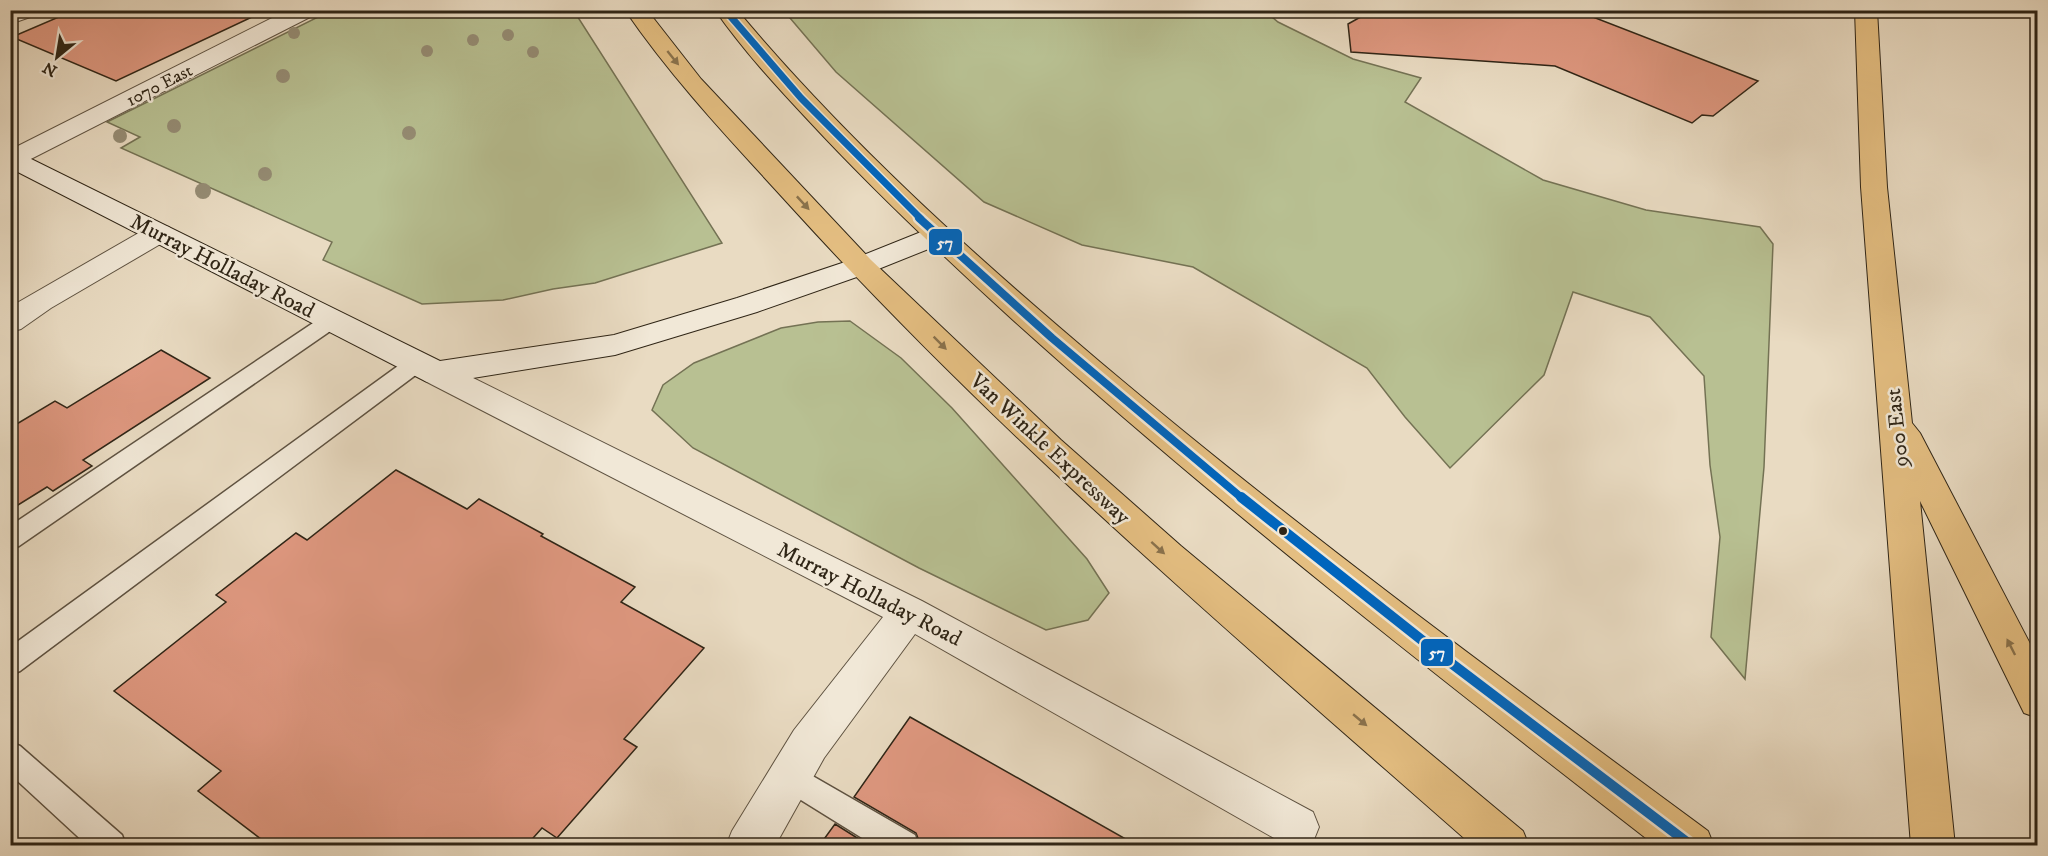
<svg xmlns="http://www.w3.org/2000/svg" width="2048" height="856" font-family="'IM FELL DW Pica',serif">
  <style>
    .green { fill: #b8c092; stroke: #747254; stroke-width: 1.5 }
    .building { fill: #df9880; stroke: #2f2516; stroke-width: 1.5 }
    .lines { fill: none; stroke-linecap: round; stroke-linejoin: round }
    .service-casing { stroke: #5e5241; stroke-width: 3 }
    .minor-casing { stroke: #5e5241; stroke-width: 2 }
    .secondary-casing { stroke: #2f2516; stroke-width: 2 }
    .primary-casing { stroke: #2f2516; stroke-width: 2 }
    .service { fill: #f1e8d7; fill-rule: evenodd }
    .minor { fill: #f1e8d7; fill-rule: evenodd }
    .secondary { fill: #f1e8d7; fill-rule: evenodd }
    .primary { fill: #e4be81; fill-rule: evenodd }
    .bus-1-far2-casing { stroke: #f1e8d7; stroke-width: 10 }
    .bus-1-far1-casing { stroke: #f1e8d7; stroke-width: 13 }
    .bus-1-casing { stroke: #f1e8d7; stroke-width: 15 }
    .bus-1-far2 { stroke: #0065bd; stroke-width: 7 }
    .bus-1-far1 { stroke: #0065bd; stroke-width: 8 }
    .bus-1 { stroke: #0065bd; stroke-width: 10 }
    .tree { fill: #958c74 }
    .oneway { fill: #8a724c }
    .bus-dot { fill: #2f2516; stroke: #f1e8d7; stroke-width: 2 }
    .labels { text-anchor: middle; stroke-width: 5; stroke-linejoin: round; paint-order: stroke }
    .far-street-label { font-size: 18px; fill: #2f2516; stroke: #f1e8d7 }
    .street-label { font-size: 22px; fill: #2f2516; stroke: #f1e8d7 }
    .line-badge { stroke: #f1e8d7; stroke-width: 2 }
    .badge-label { font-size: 16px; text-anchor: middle; font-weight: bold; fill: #fff }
  </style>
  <rect width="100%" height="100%" fill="#e9dbc2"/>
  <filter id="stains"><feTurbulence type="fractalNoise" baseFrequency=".00333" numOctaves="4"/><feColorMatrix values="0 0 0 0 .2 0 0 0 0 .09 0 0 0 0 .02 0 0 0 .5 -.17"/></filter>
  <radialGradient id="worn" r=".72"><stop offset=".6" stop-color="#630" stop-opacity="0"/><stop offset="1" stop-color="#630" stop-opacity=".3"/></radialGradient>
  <path class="green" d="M330,11H574L722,243L595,283L553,289L503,300L422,304L323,260L332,242L121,148L140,137L107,122Z
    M784,11H1265L1278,22L1353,59L1421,78L1405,102L1543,180L1646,210L1760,227L1773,244L1764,467L1745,679L1711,637L1720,537L1710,465L1704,376L1650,317L1573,292L1544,375L1450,468L1405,417L1367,368L1193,267L1082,245L984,202L836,72Z
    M850,321L901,358L952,408L1087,559L1109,593L1088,620L1046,630L919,568L693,448L652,410L663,385L694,363L781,328L818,322Z"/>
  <path class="building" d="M75,10H267L116,81L12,37Z
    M1373,10L1500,17L1511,11L1575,10L1758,81L1713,116L1702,115L1692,123L1555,66L1351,52L1348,24Z
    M161,350L210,378L83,460L92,466L53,491L47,487L10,510V428L55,401L67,408Z
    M396,470L467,509L479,499L543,534L541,536L635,587L621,602L704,648L624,739L637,747L557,838L542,828L526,846H270L198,791L221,771L114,691L226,602L216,595L296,533L307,540Z
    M910,717L1138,846H921L916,833L854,797Z
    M835,824L870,846H819Z"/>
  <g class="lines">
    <defs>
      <path id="service" d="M332,313L339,315L342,320L339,325L19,546L10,549V526L325,315Z
        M417,356L425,358L428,363L425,368L20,671L10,675V647L409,358Z
        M10,742L20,746L122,835L126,846H88L10,774Z
        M790,763L915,835L919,846H875L780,787L776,777L780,767Z"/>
      <path id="minor" d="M10,10H38L36,15L10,24Z
        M288,10H316L314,15L21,164L10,166V150Z
        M159,225L169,227L173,233L169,239L51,308L21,329L10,332V307L149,227Z
        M436,362L447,365L922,601L1313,812L1319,827L1313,842C1301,847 1293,847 1281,842L915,634L824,758L775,846H726L732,831L794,730L883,617L425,381L420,373L425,365Z"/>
      <path id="secondary" d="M10,150L19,153L440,361L614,335L737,298L851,260L926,230L936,227L946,230L950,236L946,242L871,272L757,312L615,355L436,384L425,381L10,168Z"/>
      <path id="primary" d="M625,10H647L701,79L871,260L1061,440L1181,546L1523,831L1529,846H1473C1240,641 1004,441 795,211C736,146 675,83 625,10Z
        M715,10H737C846,140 971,253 1100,362C1295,527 1502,679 1708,831L1714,846H1656C1437,676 1219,506 1013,320C943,256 874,191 809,121C776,86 743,50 715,10Z
        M1855,10H1877L1887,187L1912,423L1920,433L2038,659V718L2024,713L1920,501L1955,846H1911L1861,187Z"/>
    </defs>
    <use href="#service" class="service-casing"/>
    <use href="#minor" class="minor-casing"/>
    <use href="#secondary" class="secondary-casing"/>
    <use href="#primary" class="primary-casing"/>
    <use href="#service" class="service"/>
    <use href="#minor" class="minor"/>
    <use href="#secondary" class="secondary"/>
    <use href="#primary" class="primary"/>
    <defs>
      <path id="bus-1-far2" d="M725,10L801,98L921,219"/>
      <path id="bus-1-far1" d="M919,218L1052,338L1243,499"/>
      <path id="bus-1" d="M1241,497L1447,660L1692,846"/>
    </defs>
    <use href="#bus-1-far2" class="bus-1-far2-casing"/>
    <use href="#bus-1-far1" class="bus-1-far1-casing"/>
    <use href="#bus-1" class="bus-1-casing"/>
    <use href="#bus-1-far2" class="bus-1-far2"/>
    <use href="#bus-1-far1" class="bus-1-far1"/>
    <use href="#bus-1" class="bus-1"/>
  </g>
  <g class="tree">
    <circle cx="294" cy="33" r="6"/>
    <circle cx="508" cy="35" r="6"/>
    <circle cx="473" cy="40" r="6"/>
    <circle cx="427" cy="51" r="6"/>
    <circle cx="533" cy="52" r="6"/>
    <circle cx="283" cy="76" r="7"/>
    <circle cx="174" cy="126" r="7"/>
    <circle cx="409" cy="133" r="7"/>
    <circle cx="120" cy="136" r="7"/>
    <circle cx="265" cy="174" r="7"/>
    <circle cx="203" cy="191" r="8"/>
  </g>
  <defs><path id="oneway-solid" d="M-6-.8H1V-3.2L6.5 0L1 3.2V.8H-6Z" transform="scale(1.5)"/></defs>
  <g class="oneway">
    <use href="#oneway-solid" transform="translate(673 58) rotate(51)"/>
    <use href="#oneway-solid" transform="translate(803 203) rotate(47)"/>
    <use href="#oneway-solid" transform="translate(940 343) rotate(45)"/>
    <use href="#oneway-solid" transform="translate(1158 548) rotate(42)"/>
    <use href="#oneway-solid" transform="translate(2011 647) rotate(-117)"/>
    <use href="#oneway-solid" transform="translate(1360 720) rotate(40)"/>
  </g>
  <circle class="bus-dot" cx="1283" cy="531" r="5"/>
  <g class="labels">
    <g class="far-street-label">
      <text transform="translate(159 85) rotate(-27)" y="6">1070 East</text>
    </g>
    <g class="street-label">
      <text transform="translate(223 265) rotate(27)" y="8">Murray Holladay Road</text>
      <text transform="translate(1896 428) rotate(-96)" y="8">900 East</text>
      <text transform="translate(1051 448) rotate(43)" y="8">Van Winkle Expressway</text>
      <text transform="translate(870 593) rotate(27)" y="8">Murray Holladay Road</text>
    </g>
  </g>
  <g class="line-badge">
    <rect x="928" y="228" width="35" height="28" rx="6" fill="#0065bd"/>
    <rect x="1420" y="638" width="34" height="29" rx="6" fill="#0065bd"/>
  </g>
  <g class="badge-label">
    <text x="945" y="248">57</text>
    <text x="1437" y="658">57</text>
  </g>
  <rect width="2048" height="856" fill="none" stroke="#e9dbc2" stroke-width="36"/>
  <rect x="12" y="12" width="2024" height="832" fill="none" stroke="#2f2516" stroke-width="3"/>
  <rect x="18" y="18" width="2012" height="820" fill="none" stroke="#2f2516" stroke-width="1.5"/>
  <g transform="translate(57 57) rotate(210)" stroke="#f1e8d7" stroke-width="4.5" paint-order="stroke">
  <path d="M0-4.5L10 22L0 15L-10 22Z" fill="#2f2516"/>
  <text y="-9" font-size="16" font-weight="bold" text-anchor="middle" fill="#2f2516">N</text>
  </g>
  <rect width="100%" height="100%" filter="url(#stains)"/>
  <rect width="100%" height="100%" fill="url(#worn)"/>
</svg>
